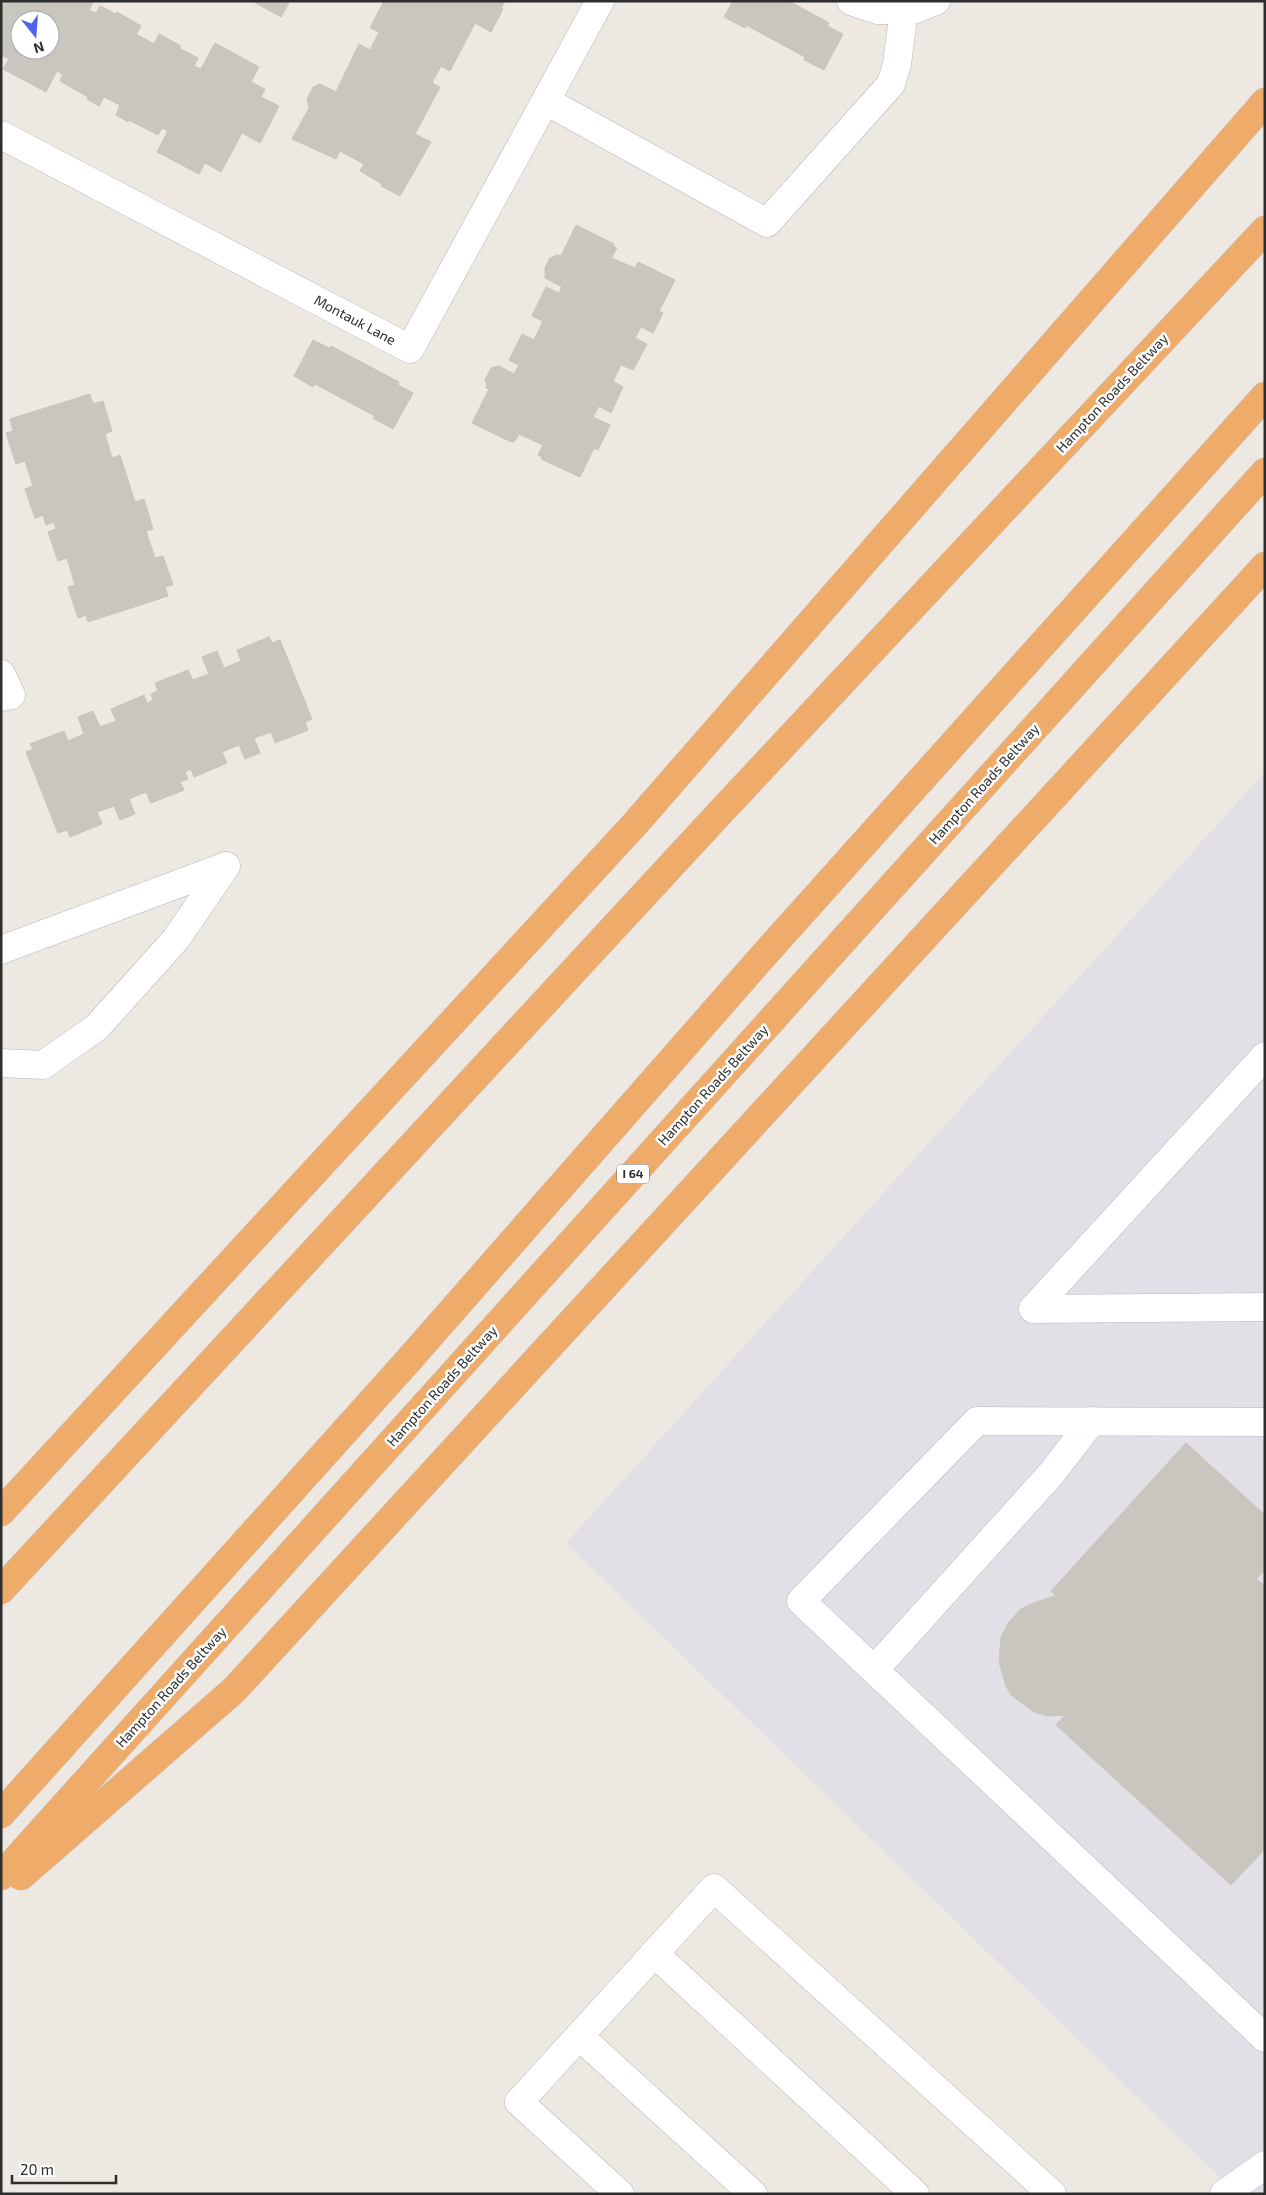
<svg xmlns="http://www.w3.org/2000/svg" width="1266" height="2195" font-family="'Exo 2',sans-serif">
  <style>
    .industrial { fill: #e2e0e6 }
    .building { fill: #c9c6bf; stroke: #c8c4ba; fill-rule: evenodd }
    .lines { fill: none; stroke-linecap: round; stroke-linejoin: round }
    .minor-casing { stroke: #b4b6bf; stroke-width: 29 }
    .highway-casing { stroke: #c8c8c8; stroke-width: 29 }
    .minor { stroke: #fff; stroke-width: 28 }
    .highway { stroke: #efab69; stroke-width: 28 }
    .labels { text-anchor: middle; stroke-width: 5; stroke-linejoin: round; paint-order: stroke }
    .shield { fill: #fff; stroke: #6c6c6c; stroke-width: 1 }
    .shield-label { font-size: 12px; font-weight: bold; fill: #2d2d2d }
    .street-label { font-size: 14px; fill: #2d2d2d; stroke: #fff }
  </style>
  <rect width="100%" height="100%" fill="#ede8e1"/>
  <path class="industrial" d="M1265,772V2194H1237L566,1543Z"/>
  <path class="building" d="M1,1H94L89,10L96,13L100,6L116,14L117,12L141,26L136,34L154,44L159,34L181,46L179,48L198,58L194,66L201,69L215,43L259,67L251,82L265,89L261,97L279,106L260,143L242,133L221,172L205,163L199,174L157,152L168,131L162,128L158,135L129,120L128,122L116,115L120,105L104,97L99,106L87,99L88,97L60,81L63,75L57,71L46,92L3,69L9,59L1,55ZM20,20H50V50H20Z
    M252,1H290L281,17Z
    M384,1H505L501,8L503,9L491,32L475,23L450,71L441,66L432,83L440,87L415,134L431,142L400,196L381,186L382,184L360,171L364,164L340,151L336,159L292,139L309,108L307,99L313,87L320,84L336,92L359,44L370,50L379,32L370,28Z
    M733,1H789L829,23L827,26L843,34L824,70L804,60L805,57L746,25L745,28L724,17Z
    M576,225L614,244L613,246L617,248L611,258L635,268L638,262L675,280L659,311L663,313L653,333L641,327L635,338L647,344L633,370L621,365L613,381L623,387L611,413L599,406L593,417L610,425L598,450L594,448L580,477L541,459L542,457L538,455L543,445L519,434L514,442L509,441L472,423L489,389L486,388L487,385L485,380L491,368L499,366L514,374L519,365L509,360L522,334L534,340L543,321L532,316L546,287L559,293L562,287L545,278V268L550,258L557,255L561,256Z
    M313,340L329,348L331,346L399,382L398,385L413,393L393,429L373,418L375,416L315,384L313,387L294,376Z
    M90,394L93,404L103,401L112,431L105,434L112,458L120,455L135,502L144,499L153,529L146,531L155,558L163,556L173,585L165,587L168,596L88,622L86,615L78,618L68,587L75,585L67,558L58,561L48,532L56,529L54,522L46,525L43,515L35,518L25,489L33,486L25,461L16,464L6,433L13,431L10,419Z
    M269,637L272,643L280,640L312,719L305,722L308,730L275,743L271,732L254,738L260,753L245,759L239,745L222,752L227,763L194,777L191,769L185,772L188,779L180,782L184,790L151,803L146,792L129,799L135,814L120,820L114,806L97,812L102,824L70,837L67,830L58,833L26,752L33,749L30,744L64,731L68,741L84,734L78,717L93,711L100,727L116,721L111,709L144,695L147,703L153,700L151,694L158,691L155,683L188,670L193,680L209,674L202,657L217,651L224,668L241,661L237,650Z
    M1186,1443L1265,1515V1570L1256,1579L1265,1586V1641L1262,1644L1265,1646V1849L1231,1885L1056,1725L1065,1715L1048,1716L1034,1712L1011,1695L1006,1686L999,1662L1001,1637L1009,1622L1021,1609L1033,1603L1056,1596L1051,1591Z"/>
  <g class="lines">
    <defs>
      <path id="minor" d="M851,1L877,10H913L936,1
        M546,101L767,223L891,84L897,64L904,10
        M1,135L410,349L600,1
        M1,674L11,695L1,697
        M1,950L226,866
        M1265,1056L1033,1309L1265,1307
        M1,1063L43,1065L97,1027L176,939L226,866
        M1265,1422L977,1421L801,1601L1265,2038
        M874,1670L1051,1474L1092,1421
        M654,1953L915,2194
        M579,2036L753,2194
        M620,2194L519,2102L714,1888L1052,2194
        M1224,2194L1265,2165"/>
      <path id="highway" d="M1,1512L634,825L1265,102
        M1,1590L716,817L1265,230
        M1,1814L407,1362L764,955L1265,396
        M1,1876L1265,472
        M21,1876L234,1690L1265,566"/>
    </defs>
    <use href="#minor" class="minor-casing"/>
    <use href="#highway" class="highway-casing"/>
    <use href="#minor" class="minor"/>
    <use href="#highway" class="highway"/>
  </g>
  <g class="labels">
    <rect class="shield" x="617" y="1164.5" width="32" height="19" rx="4"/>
    <g class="shield-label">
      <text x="633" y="1178">I 64</text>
    </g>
    <g class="street-label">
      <text transform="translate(355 320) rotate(28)" y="5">Montauk Lane</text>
      <text transform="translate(1112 393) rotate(-47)" y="5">Hampton Roads Beltway</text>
      <text transform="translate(984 784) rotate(-48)" y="5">Hampton Roads Beltway</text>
      <text transform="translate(713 1085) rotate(-48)" y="5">Hampton Roads Beltway</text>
      <text transform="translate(442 1386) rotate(-48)" y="5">Hampton Roads Beltway</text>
      <text transform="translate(171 1687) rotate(-48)" y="5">Hampton Roads Beltway</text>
    </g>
  </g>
  <rect width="1266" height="2195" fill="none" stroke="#2d2d2d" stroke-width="5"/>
  <g transform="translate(35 35) rotate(163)"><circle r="24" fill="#ffffff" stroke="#ababab"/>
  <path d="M0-4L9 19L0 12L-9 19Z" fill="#5164e9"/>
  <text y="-8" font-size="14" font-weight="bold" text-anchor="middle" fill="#2d2d2d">N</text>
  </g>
  <path d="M12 2175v8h104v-8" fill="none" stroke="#2d2d2d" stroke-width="2.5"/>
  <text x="20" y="2175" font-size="15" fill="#2d2d2d" stroke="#ffffff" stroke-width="4" paint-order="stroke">20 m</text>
</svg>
